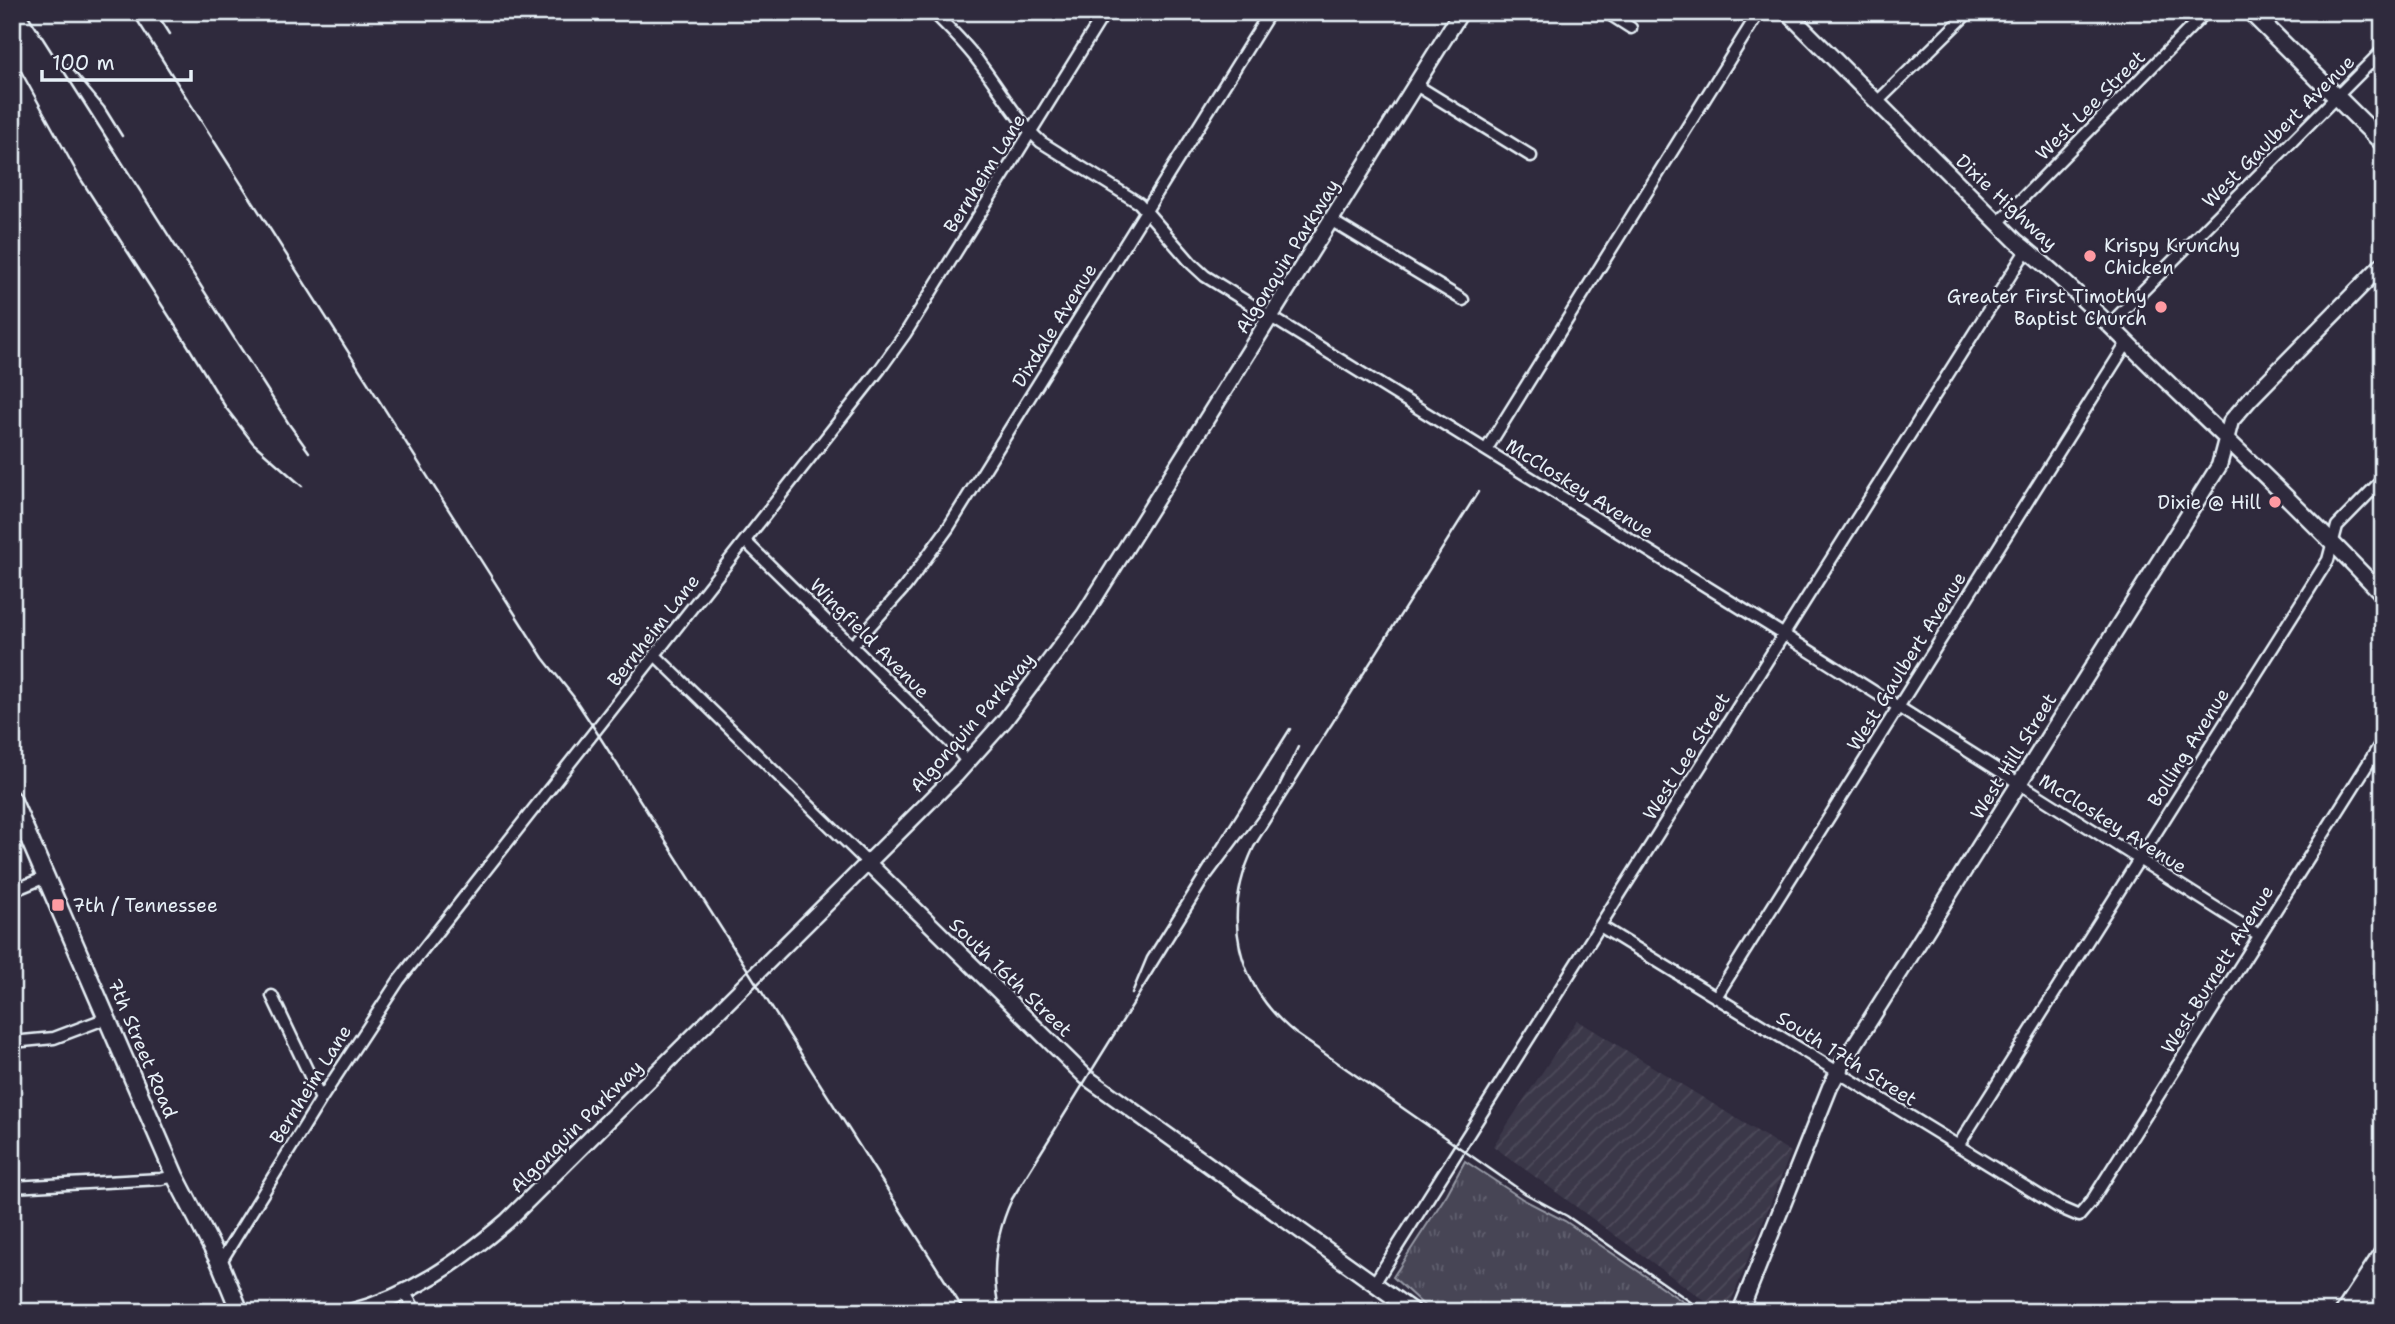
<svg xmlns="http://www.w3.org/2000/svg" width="2395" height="1324" font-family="'Shantell Sans',sans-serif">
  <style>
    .industrial { fill: url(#industrial-furrows) }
    .park { fill: url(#park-tufts); stroke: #979aa6; stroke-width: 2 }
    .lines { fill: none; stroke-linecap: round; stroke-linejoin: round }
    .street-casing { stroke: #e8f1f8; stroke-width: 15 }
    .secondary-casing { stroke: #e8f1f8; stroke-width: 19 }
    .primary-casing { stroke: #e8f1f8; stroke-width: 21 }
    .street { stroke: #2f2a3d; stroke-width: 10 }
    .secondary { stroke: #2f2a3d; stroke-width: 14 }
    .primary { stroke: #2f2a3d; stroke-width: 16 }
    .rail { stroke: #e8f1f8; stroke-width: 2.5 }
    .poi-dot { fill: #ff9aa2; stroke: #2f2a3d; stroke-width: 2.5 }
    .labels { text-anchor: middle; stroke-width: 5; stroke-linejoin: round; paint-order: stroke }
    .street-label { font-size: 19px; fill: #e8f1f8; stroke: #2f2a3d }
    .poi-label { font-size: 19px; fill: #e8f1f8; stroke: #2f2a3d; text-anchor: start }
  </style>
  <defs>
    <pattern id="industrial-furrows" width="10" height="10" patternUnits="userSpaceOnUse" patternTransform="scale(1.75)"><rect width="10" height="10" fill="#3b3749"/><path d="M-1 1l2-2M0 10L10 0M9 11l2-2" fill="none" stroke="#4e4b5b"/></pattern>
    <pattern id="park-tufts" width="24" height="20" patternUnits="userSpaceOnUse" patternTransform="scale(1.75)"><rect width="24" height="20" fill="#464455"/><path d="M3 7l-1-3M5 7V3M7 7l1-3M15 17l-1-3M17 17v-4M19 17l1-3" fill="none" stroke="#615f6e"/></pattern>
  </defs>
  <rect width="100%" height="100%" fill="#2f2a3d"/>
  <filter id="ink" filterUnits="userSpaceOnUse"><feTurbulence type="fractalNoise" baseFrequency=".0143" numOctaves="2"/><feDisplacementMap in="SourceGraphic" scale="14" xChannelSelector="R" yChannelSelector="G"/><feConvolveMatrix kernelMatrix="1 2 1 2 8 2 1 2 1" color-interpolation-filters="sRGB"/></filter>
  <g filter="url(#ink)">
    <path class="industrial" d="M1577,1020L1791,1152L1727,1312H1720L1493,1146Z"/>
    <path class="park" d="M1465,1161L1524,1200L1565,1221L1698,1312H1431L1393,1277L1447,1194Z"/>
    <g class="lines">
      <defs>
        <path id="street" d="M933,12C950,29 967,45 981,65C1001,91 1016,119 1041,142L1139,203L1192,264L1205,276L1770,626L2259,935
          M1606,12L1631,28
          M1416,85L1531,156
          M1876,103L1969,12
          M1332,221L1463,300
          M1998,223L2206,12
          M2109,325L2383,50
          M1486,450L1759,12
          M745,541L958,750L967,762
          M853,645L905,587L948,528L1270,12
          M656,656L868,863
          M12,891L46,877
          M1600,926L2058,1207L2079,1216L2091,1202L2383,740
          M272,996L321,1099
          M1716,997L2127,343
          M12,1042L54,1038L107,1018
          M1958,1146L2328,560L2337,526L2383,479
          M12,1187L161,1179L175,1176
          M220,1263L321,1099L399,980L880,369L905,334L1105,12
          M1375,1282L2027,249
          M405,1293L416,1312"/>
        <path id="secondary" d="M1787,12L2016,241C2068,282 2113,329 2160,375C2235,447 2311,519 2383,595
          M868,863L1086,1077L1414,1312
          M350,1312C411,1296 459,1262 507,1221L897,834L956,775L1005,720L1084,615L1461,12
          M1740,1312L1830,1087L1843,1063L2219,466L2231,421L2251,398L2383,264"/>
        <path id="primary" d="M2251,12L2383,143
          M12,799L175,1176L220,1263L240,1312"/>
      </defs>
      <use href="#street" class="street-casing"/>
      <use href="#secondary" class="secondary-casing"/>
      <use href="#primary" class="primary-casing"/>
      <use href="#street" class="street"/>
      <use href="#secondary" class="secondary"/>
      <use href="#primary" class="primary"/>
      <path class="rail" d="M26,12L289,424L309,452
        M132,12L543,658L573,696L596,731L965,1312
        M156,12L170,34
        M12,55L80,178L185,341L226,408L253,443L302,486
        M68,64L104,107L122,136
        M1478,492L1254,847C1221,916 1236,985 1295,1033L1526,1194L1567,1216L1705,1312
        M1132,993L1147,957L1290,729
        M1000,1312C990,1273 995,1236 1012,1199L1208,883L1276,792L1298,747
        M2333,1312L2383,1236"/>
    </g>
  </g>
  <g class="poi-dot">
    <circle cx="2090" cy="256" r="7"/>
    <circle cx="2161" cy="307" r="7"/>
    <circle cx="2275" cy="502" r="7"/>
    <rect x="51" y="898" width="14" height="14" rx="3.5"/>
  </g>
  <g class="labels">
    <g class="street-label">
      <text transform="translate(2090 105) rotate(-45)" y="7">West Lee Street</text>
      <text transform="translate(2278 131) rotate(-45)" y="7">West Gaulbert Avenue</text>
      <text transform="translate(984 173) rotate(-58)" y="7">Bernheim Lane</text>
      <text transform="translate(2007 202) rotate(43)" y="7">Dixie Highway</text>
      <text transform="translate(1287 256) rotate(-58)" y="7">Algonquin Parkway</text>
      <text transform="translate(1054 325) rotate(-58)" y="7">Dixdale Avenue</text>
      <text transform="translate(1580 488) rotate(32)" y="7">McCloskey Avenue</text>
      <text transform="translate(653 630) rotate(-52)" y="7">Bernheim Lane</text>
      <text transform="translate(870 638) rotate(45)" y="7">Wingfield Avenue</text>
      <text transform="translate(1906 661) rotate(-58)" y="7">West Gaulbert Avenue</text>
      <text transform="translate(972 722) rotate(-49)" y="7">Algonquin Parkway</text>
      <text transform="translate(2188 747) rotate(-58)" y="7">Bolling Avenue</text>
      <text transform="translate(1686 756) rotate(-58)" y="7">West Lee Street</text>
      <text transform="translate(2013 756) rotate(-58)" y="7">West Hill Street</text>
      <text transform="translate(2113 823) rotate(32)" y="7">McCloskey Avenue</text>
      <text transform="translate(2217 969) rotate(-58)" y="7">West Burnett Avenue</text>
      <text transform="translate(1011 977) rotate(44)" y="7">South 16th Street</text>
      <text transform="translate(143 1048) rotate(67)" y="7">7th Street Road</text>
      <text transform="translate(1847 1058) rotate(32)" y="7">South 17th Street</text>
      <text transform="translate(310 1084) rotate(-58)" y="7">Bernheim Lane</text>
      <text transform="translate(576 1126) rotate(-45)" y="7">Algonquin Parkway</text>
    </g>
    <g class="poi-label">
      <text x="2104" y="252">Krispy Krunchy<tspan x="2104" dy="22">Chicken</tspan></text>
      <text x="2147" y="303" text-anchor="end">Greater First Timothy<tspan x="2147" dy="22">Baptist Church</tspan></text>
      <text x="2261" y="509" text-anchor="end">Dixie @ Hill</text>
      <text x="72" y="912">7th / Tennessee</text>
    </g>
  </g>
  <rect width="2395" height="1324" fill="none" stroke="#2f2a3d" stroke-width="42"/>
  <rect x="21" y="21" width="2353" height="1282" fill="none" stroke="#e8f1f8" stroke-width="2.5" filter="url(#ink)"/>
  <path d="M42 70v10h149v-10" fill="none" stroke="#e8f1f8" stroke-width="3.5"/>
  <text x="52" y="70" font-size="21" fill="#e8f1f8" stroke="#2f2a3d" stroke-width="5" paint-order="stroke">100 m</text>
</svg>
